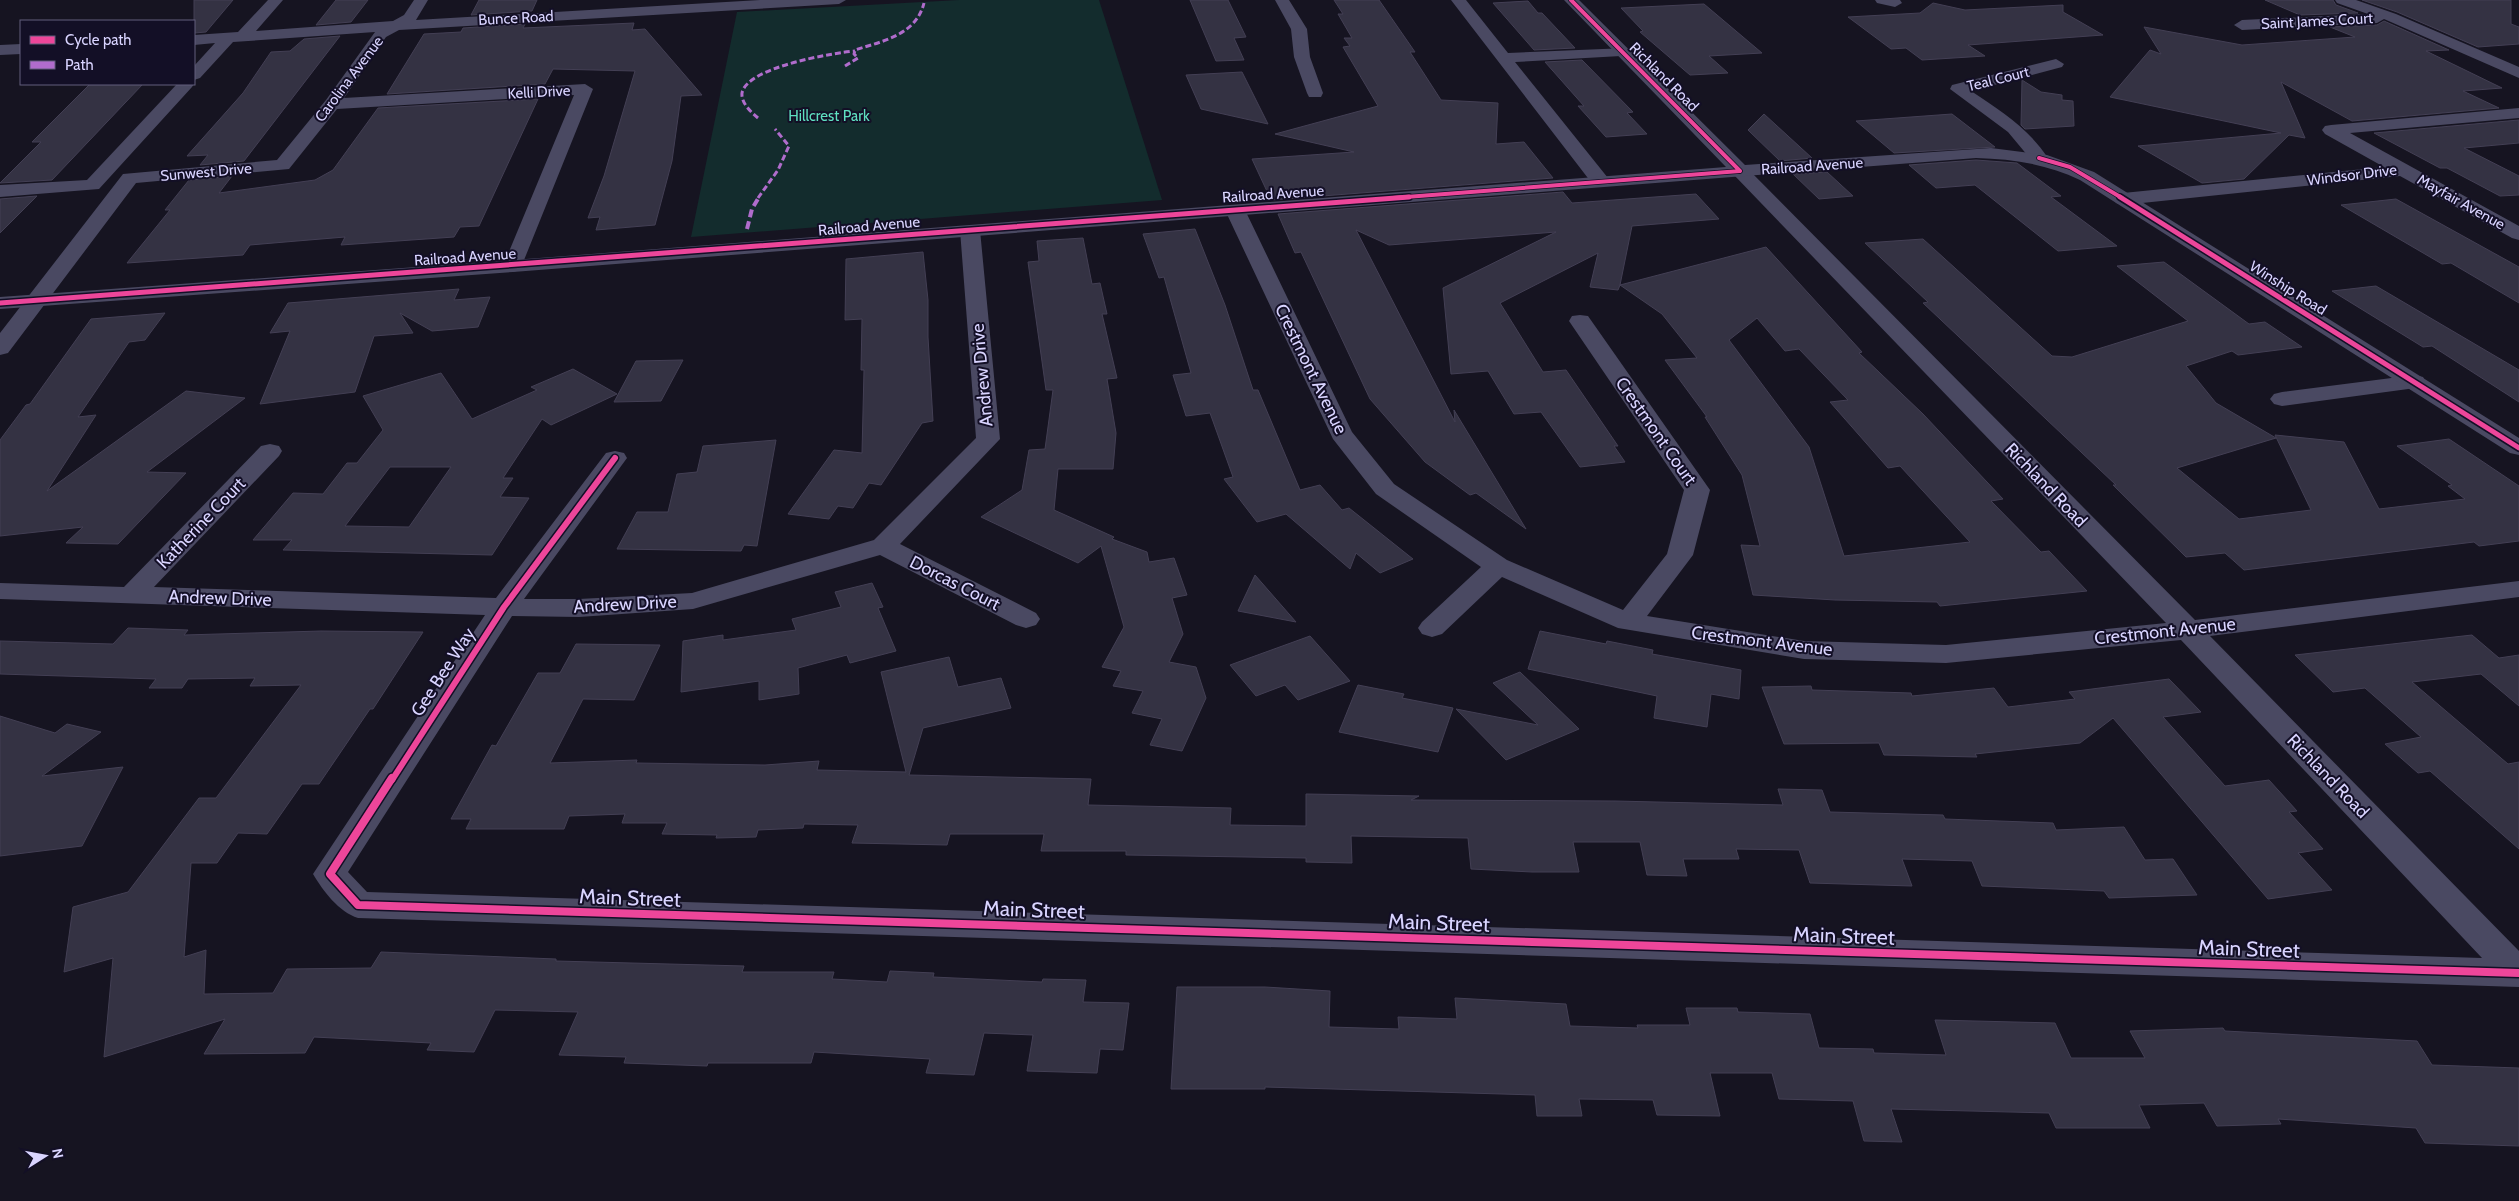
<svg xmlns="http://www.w3.org/2000/svg" width="2519" height="1201" font-family="Cabin,sans-serif">
  <style>
    .green { fill: #132c2d }
    .building { fill: #343243; stroke: #433f54; fill-rule: evenodd }
    .lines { fill: none; stroke-linecap: round; stroke-linejoin: round }
    .minor { fill: #4a4962; fill-rule: evenodd }
    .tertiary { fill: #4a4962; fill-rule: evenodd }
    .quiet-far1 { stroke: #b06ccc; stroke-width: 3; stroke-dasharray: 6 3; stroke-linecap: butt }
    .quiet { stroke: #b06ccc; stroke-width: 4; stroke-dasharray: 8 4; stroke-linecap: butt }
    .cycleway-far3-casing { stroke: #130f26; stroke-width: 5.5 }
    .cycleway-far2-casing { stroke: #130f26; stroke-width: 8 }
    .cycleway-far1-casing { stroke: #130f26; stroke-width: 9 }
    .cycleway-casing { stroke: #130f26; stroke-width: 11 }
    .cycleway-far3 { stroke: #ed469a; stroke-width: 4 }
    .cycleway-far2 { stroke: #ed469a; stroke-width: 5 }
    .cycleway-far1 { stroke: #ed469a; stroke-width: 6 }
    .cycleway { stroke: #ed469a; stroke-width: 8 }
    .labels { text-anchor: middle; stroke-width: 4; stroke-linejoin: round; paint-order: stroke }
    .far-street-label { font-size: 15px; fill: #d9d4ff; stroke: #130f26 }
    .far-park-label { font-size: 15px; fill: #5fe0c0; stroke: #130f26 }
    .street-label { font-size: 18px; fill: #d9d4ff; stroke: #130f26 }
    .near-street-label { font-size: 21px; fill: #d9d4ff; stroke: #130f26 }
  </style>
  <rect width="100%" height="100%" fill="#161421"/>
  <path class="green" d="M959,0H1099L1162,200L691,237L737,12Z"/>
  <path class="building" d="M194,0H233L206,32L194,33Z
    M336,0H368L351,22L316,25Z
    M479,0H537L532,11L471,15Z
    M1190,0H1228L1246,37L1234,38L1244,60L1216,61Z
    M1334,0H1379L1415,52H1410L1441,100L1498,103L1496,144L1524,142L1553,178L1271,200L1252,159L1354,152L1275,134L1378,106L1343,47L1350,46L1344,38H1352L1338,14H1343Z
    M2265,0H2333L2336,5L2358,13L2300,15Z
    M2362,0H2511V24L2519,27V44L2478,47L2397,12Z
    M1528,1L1538,13H1542L1575,48L1534,50L1493,3Z
    M1933,3L1965,10L2063,5V12L2103,35L1968,45L1985,56L1922,60L1906,48L1891,49L1848,17L1920,13Z
    M1704,4L1762,53L1709,56L1728,73L1690,75L1640,32L1643,31L1621,8Z
    M2384,21L2449,50L2426,51L2502,88L2463,91L2499,108L2352,121L2281,82L2305,138L2289,135L2244,179L2202,183L2138,146L2281,133L2110,97L2150,50L2161,54L2144,27L2242,45L2355,37L2330,27L2377,25Z
    M634,23L632,30L645,29L702,95L681,96L672,161L655,225L596,230L600,217L588,218L604,176L635,71L553,69L545,84L387,94L424,34L461,32L463,28L525,24L523,28Z
    M340,36L244,161L200,165L208,155L187,156L243,93L271,52L290,51L304,39Z
    M1582,60L1633,112L1627,113L1647,134L1606,137L1578,106H1584L1545,62Z
    M1242,72L1268,124L1201,109L1186,75Z
    M2022,80L2041,92L2062,95V100L2073,101L2074,126L2025,129L2021,125Z
    M90,84H143L52,180L0,183L41,142H32Z
    M538,99L479,226L460,227L454,237L341,245L345,237L297,241L250,245L243,255L127,263L170,210H165L189,180L232,176L219,193L315,180L333,170L378,108Z
    M1764,114L1812,158L1780,161L1748,130Z
    M1952,114L1995,147L1894,153L1856,121Z
    M2519,120V143L2464,148L2519,176V195L2500,196L2447,168H2440L2374,133Z
    M1976,160L2017,163L2061,196L2051,197L2117,246L2058,251L1975,185L1936,188L1909,165Z
    M1827,172L1853,196L1819,199L1793,174Z
    M1563,192L1572,203L1696,194L1719,219L1632,226L1620,285L1766,247L1862,352L1859,353L1923,414L2003,499L1991,501L2041,552L2049,551L2087,591L1940,606L1937,602L1835,600L1753,595L1741,545L1760,546L1742,475L1705,417H1707L1665,360L1697,358L1662,314L1620,285L1618,290L1590,287L1598,253L1500,303L1543,372L1566,370L1618,446H1614L1625,462L1580,467L1541,412L1514,414L1488,371L1451,374L1443,288L1556,232L1389,245L1356,230L1455,422L1454,410L1526,529L1476,493L1470,495L1425,462L1370,399L1301,252L1295,253L1278,214ZM1757,318L1785,351L1799,349L1848,400L1830,402L1888,468L1900,466L1970,542L1844,556L1809,447L1729,340Z
    M37,196L0,233V199Z
    M2396,199L2519,267V303L2451,263L2442,264L2341,205Z
    M1195,229L1225,305L1253,390H1258L1300,490L1320,485L1342,510L1349,508L1413,559L1380,573L1356,553L1350,569L1286,514L1257,522L1224,479L1233,477L1210,413L1186,416L1173,375L1191,373L1164,277L1159,278L1143,234Z
    M1083,238L1092,284L1100,283L1107,314H1102L1117,378L1107,379L1116,433L1113,469H1058L1054,510L1114,537L1112,539L1147,552L1149,562L1174,558L1187,595L1172,598L1183,634L1169,662L1196,667L1206,698L1182,751L1150,745L1162,719L1132,713L1143,691L1113,686L1121,671L1102,667L1124,627L1101,546L1078,563L981,517L1022,490L1029,450L1045,449L1053,390H1046L1028,262L1039,261L1037,241Z
    M1923,239L2052,356L2072,357L2188,321L2117,266L2164,262L2249,324L2265,322L2302,347L2238,355L2232,351L2186,366L2216,403L2276,438L2177,468L2239,519L2311,510L2275,435L2344,442L2379,509L2465,499L2448,486L2452,485L2397,446L2449,439L2519,486V541L2479,546L2474,542L2244,570L2225,553L2186,557L2113,485H2116L1923,303L1928,302L1865,243Z
    M923,252L928,300V337L933,421L922,423L881,485L869,483L853,508L838,506L829,519L788,514L834,450L862,453L864,370H861L862,319L845,320L846,259Z
    M2376,286L2519,370V402L2432,346L2423,347L2332,291Z
    M459,289L454,300L490,297L478,327L432,331L400,313L413,333L374,336L355,392L260,404L290,331L270,333L288,303Z
    M165,313L145,340L129,342L78,417L96,415L47,491L186,391L245,398L147,472L186,473L118,544L66,543L83,527L0,536V440L26,405L30,404L91,319Z
    M683,360L661,401L614,402L636,361Z
    M573,369L617,394L551,425L542,419L503,478H513L500,497L529,498L492,555L283,550L292,540H253L293,493L323,494L347,463H357L383,430L363,396L441,373L472,419L537,390L531,387ZM390,467H451L409,527L345,526Z
    M776,440L757,546L744,545L741,551L617,549L637,512H668L677,474L697,472L703,446Z
    M1255,575L1296,622L1238,611Z
    M872,583L883,607L878,608L896,651L850,663L847,655L798,668L799,694L759,700V681L681,692L683,641L723,635V640L796,630L792,619L841,607L835,592Z
    M128,628L188,630L184,635L321,631L423,632L373,709H370L319,784H302L267,834L238,833L217,863H191L184,957L206,950L204,994L273,993L287,969L371,968L381,952L556,959V961L744,966L742,972H834L832,979L887,982L890,971L934,973L933,977L1042,982L1043,979L1086,980L1083,1002L1129,1003L1123,1050L1100,1049L1097,1073L1027,1071L1033,1035L984,1033L974,1075L926,1073L930,1059L814,1052L811,1063H708L707,1066L624,1063L626,1057L559,1055L578,1012L495,1010L474,1052L427,1050L431,1043L314,1037L305,1053L204,1054L225,1019L104,1057L113,958L64,972L73,907L128,892L199,798H216L301,685L250,686L255,678L188,679L182,688H149L156,679L0,674V641L113,644Z
    M1540,631L1606,644L1607,641L1653,650L1652,654L1741,670L1739,699L1711,694L1707,727L1654,718L1657,696L1528,669Z
    M2472,635L2499,658L2519,655V706L2481,674L2412,682L2508,764L2519,762V849L2430,771L2418,773L2385,744L2421,737L2365,688L2333,692L2295,655Z
    M1310,636L1350,681L1298,700L1285,685L1256,696L1230,665Z
    M576,644L660,645L634,700L583,699L550,763L637,760L636,763L765,765L819,761L817,770L906,772L881,672L949,657L958,687L1001,678L1011,708L923,728L909,775L1091,779L1088,805L1231,808L1230,825L1306,826V794L1419,796L1411,800L1615,801L1783,805L1778,789L1822,790L1830,812L1943,815L1945,819L2053,823L2056,830L2124,827L2145,860L2173,859L2197,895L2109,898L2104,891L1982,886L1972,861L1902,859L1912,886L1810,883L1799,850L1736,849L1739,859H1683L1687,876L1647,875L1640,842H1573L1579,872H1532L1471,869L1468,838L1351,836L1352,863L1306,862V858L1126,855V851H1041L1044,834H950L947,845L852,843L858,825L804,824L803,828L758,830L756,837L716,838L717,835L662,834L667,823H622L625,814L569,816L564,829H466L471,819H451L492,745L496,746L538,673H560Z
    M1520,672L1579,729L1506,760L1456,709L1538,725L1493,683Z
    M2169,679L2201,712L2163,717L2225,786L2269,780L2297,811L2289,812L2323,849L2298,853L2332,890L2268,899L2113,718L2080,743L1975,754L1977,757L1884,755L1879,743L1784,744L1762,687L1811,686L1812,690L1911,693L1912,696L1994,688L2008,707L2075,699L2069,692Z
    M1358,685L1404,694L1402,698L1453,708L1438,752L1339,732Z
    M0,716L55,733L67,724L101,732L42,776L123,767L82,846L0,856Z
    M1177,987H1265L1330,991L1329,1027L1399,1029L1398,1017L1457,1019L1455,998L1566,1004L1570,1026L1638,1028L1637,1025H1690L1686,1008H1737L1738,1012L1810,1014L1819,1048L1873,1049L1874,1053L1946,1055L1935,1020L2055,1023L2071,1058H2145L2130,1031L2223,1028L2225,1031L2417,1041L2432,1065L2519,1068V1146L2425,1143L2416,1128L2278,1119L2281,1124L2217,1126L2204,1103L2139,1105L2150,1128H2056L2049,1113L1891,1109L1902,1142L1864,1141L1853,1101L1779,1099L1772,1073H1710L1720,1116L1657,1115L1653,1100L1579,1099L1582,1116H1537L1535,1095L1265,1087V1089H1171Z"/>
  <g class="lines">
    <path class="minor" d="M268,0H283L256,31L393,21L404,15L414,0H428L416,20L760,0H846L839,4L399,30L386,37L344,98L585,84L593,89L520,270L513,272L506,270L503,266L574,95L337,109L289,169L136,183L8,353L0,355V333L123,174L277,160L326,100L375,32L233,42L200,78L194,80V66L215,43L194,45V35L238,32Z
      M1275,0H1289L1307,29L1310,57L1323,93L1321,97H1309L1307,93L1294,57L1291,29Z
      M1451,0H1466L1508,53L1627,48L1629,51L1621,56L1515,62L1608,178L1610,182L1608,186H1594Z
      M1875,0H1900L1902,3L1895,7L1877,3Z
      M2335,0H2356L2396,14L2519,67V78L2384,19L2377,23L2242,30L2234,25L2242,20L2368,14L2337,3Z
      M21,44V54L0,55V45Z
      M2056,59L2064,64L2062,67L1971,91C2001,111 2028,128 2048,158L2045,162H2033L2008,132L1950,89L1952,85Z
      M194,83V84L192,87L99,189L0,197V185L87,180L177,84Z
      M2519,108V118L2350,133L2519,226V240L2512,238L2400,176L2123,205L2116,203L2114,199L2116,195L2123,193L2384,167L2325,134L2322,130L2325,126L2331,125Z
      M1740,166L1746,167L2195,620L2519,581V597L2210,636L2519,951V987L358,918C339,912 323,891 313,874L485,615L0,599V583L124,587L261,446L270,444L279,446L282,451L279,456L154,587L496,598L606,453L615,451L624,453L627,458L524,599H579L692,593L874,540L976,438L960,230L963,226H977L980,230L1000,439L900,544L1036,613L1040,619L1036,625L1026,628L1016,625L880,555L693,609L579,617L512,616L348,872L367,892L2482,958L2181,640L1946,663L1804,659L1618,628L1502,577L1442,634L1432,637L1422,634L1418,628L1422,622L1481,567L1376,494L1333,439L1225,210L1228,206H1242L1245,210L1352,432L1394,484L1507,560L1623,610L1667,554L1684,490L1569,321L1572,316L1580,315L1588,316L1710,490L1693,555L1647,616L1804,641L1946,645L2166,623L1734,175L1731,171L1734,167Z
      M2415,375L2423,377L2426,382L2423,387L2282,406L2274,404L2270,399L2274,394L2282,392Z"/>
    <path class="tertiary" d="M1564,0H1579L1745,165L1991,148L2047,155L2094,172L2519,438V455L2510,453L2080,180C2047,164 2013,159 1976,158L513,272L0,309V297L513,260L1726,167Z"/>
    <path class="quiet-far1" d="M845,66L858,58L854,54L855,50C883,41 916,35 924,3
      M758,118C751,112 741,103 742,93C747,67 833,53 855,51
      M758,198L778,170L789,146L775,129"/>
    <path class="quiet" d="M747,229L752,209L759,197"/>
    <defs>
      <path id="cycleway-far3" d="M1571,0L1740,171
        M2039,158L2070,167L2122,198
        M1393,198L1740,171"/>
      <path id="cycleway-far2" d="M2120,197L2519,448
        M0,303L1409,197"/>
      <path id="cycleway-far1" d="M392,780L504,607L615,458"/>
      <path id="cycleway" d="M392,778L330,874L358,905L2519,973"/>
    </defs>
    <use href="#cycleway-far3" class="cycleway-far3-casing"/>
    <use href="#cycleway-far2" class="cycleway-far2-casing"/>
    <use href="#cycleway-far1" class="cycleway-far1-casing"/>
    <use href="#cycleway" class="cycleway-casing"/>
    <use href="#cycleway-far3" class="cycleway-far3"/>
    <use href="#cycleway-far2" class="cycleway-far2"/>
    <use href="#cycleway-far1" class="cycleway-far1"/>
    <use href="#cycleway" class="cycleway"/>
  </g>
  <g class="labels">
    <g class="far-street-label">
      <text transform="translate(516 18) rotate(-3)" y="5">Bunce Road</text>
      <text transform="translate(2317 21) rotate(-3)" y="5">Saint James Court</text>
      <text transform="translate(1664 77) rotate(45)" y="5">Richland Road</text>
      <text transform="translate(349 79) rotate(-53)" y="5">Carolina Avenue</text>
      <text transform="translate(1998 79) rotate(-14)" y="5">Teal Court</text>
      <text transform="translate(539 92) rotate(-3)" y="5">Kelli Drive</text>
      <text transform="translate(1812 166) rotate(-4)" y="5">Railroad Avenue</text>
      <text transform="translate(206 172) rotate(-5)" y="5">Sunwest Drive</text>
      <text transform="translate(2352 175) rotate(-7)" y="5">Windsor Drive</text>
      <text transform="translate(1273 194) rotate(-4)" y="5">Railroad Avenue</text>
      <text transform="translate(2461 202) rotate(29)" y="5">Mayfair Avenue</text>
      <text transform="translate(869 226) rotate(-5)" y="5">Railroad Avenue</text>
      <text transform="translate(465 257) rotate(-4)" y="5">Railroad Avenue</text>
      <text transform="translate(2288 288) rotate(32)" y="5">Winship Road</text>
    </g>
    <g class="far-park-label">
      <text x="829" y="121">Hillcrest Park</text>
    </g>
    <g class="street-label">
      <text transform="translate(1311 369) rotate(64)" y="6">Crestmont Avenue</text>
      <text transform="translate(982 375) rotate(-95)" y="6">Andrew Drive</text>
      <text transform="translate(1656 431) rotate(55)" y="6">Crestmont Court</text>
      <text transform="translate(2046 485) rotate(46)" y="6">Richland Road</text>
      <text transform="translate(201 523) rotate(-46)" y="6">Katherine Court</text>
      <text transform="translate(955 583) rotate(27)" y="6">Dorcas Court</text>
      <text transform="translate(220 598) rotate(2)" y="6">Andrew Drive</text>
      <text transform="translate(625 604) rotate(-3)" y="6">Andrew Drive</text>
      <text transform="translate(2165 631) rotate(-6)" y="6">Crestmont Avenue</text>
      <text transform="translate(1762 641) rotate(7)" y="6">Crestmont Avenue</text>
      <text transform="translate(443 672) rotate(-57)" y="6">Gee Bee Way</text>
      <text transform="translate(2328 776) rotate(46)" y="6">Richland Road</text>
    </g>
    <g class="near-street-label">
      <text transform="translate(630 898) rotate(2)" y="7">Main Street</text>
      <text transform="translate(1034 910) rotate(2)" y="7">Main Street</text>
      <text transform="translate(1439 923) rotate(2)" y="7">Main Street</text>
      <text transform="translate(1844 936) rotate(2)" y="7">Main Street</text>
      <text transform="translate(2249 949) rotate(2)" y="7">Main Street</text>
    </g>
  </g>
  <rect x="20" y="20" width="175" height="65" fill="#130f26" stroke="#625e7d"/>
  <rect x="30" y="36" width="25" height="8" fill="#ed469a" stroke="#625e7d"/>
  <text x="65" y="45" font-size="15" fill="#d9d4ff">Cycle path</text>
  <rect x="30" y="61" width="25" height="8" fill="#b06ccc" stroke="#625e7d"/>
  <text x="65" y="70" font-size="15" fill="#d9d4ff">Path</text>
  <g transform="translate(45 1156) rotate(79)" stroke="#130f26" stroke-width="4" paint-order="stroke">
  <path d="M0-4L9 19L0 12L-9 19Z" fill="#d9d4ff"/>
  <text y="-8" font-size="14" font-weight="bold" text-anchor="middle" fill="#d9d4ff">N</text>
  </g>
</svg>
